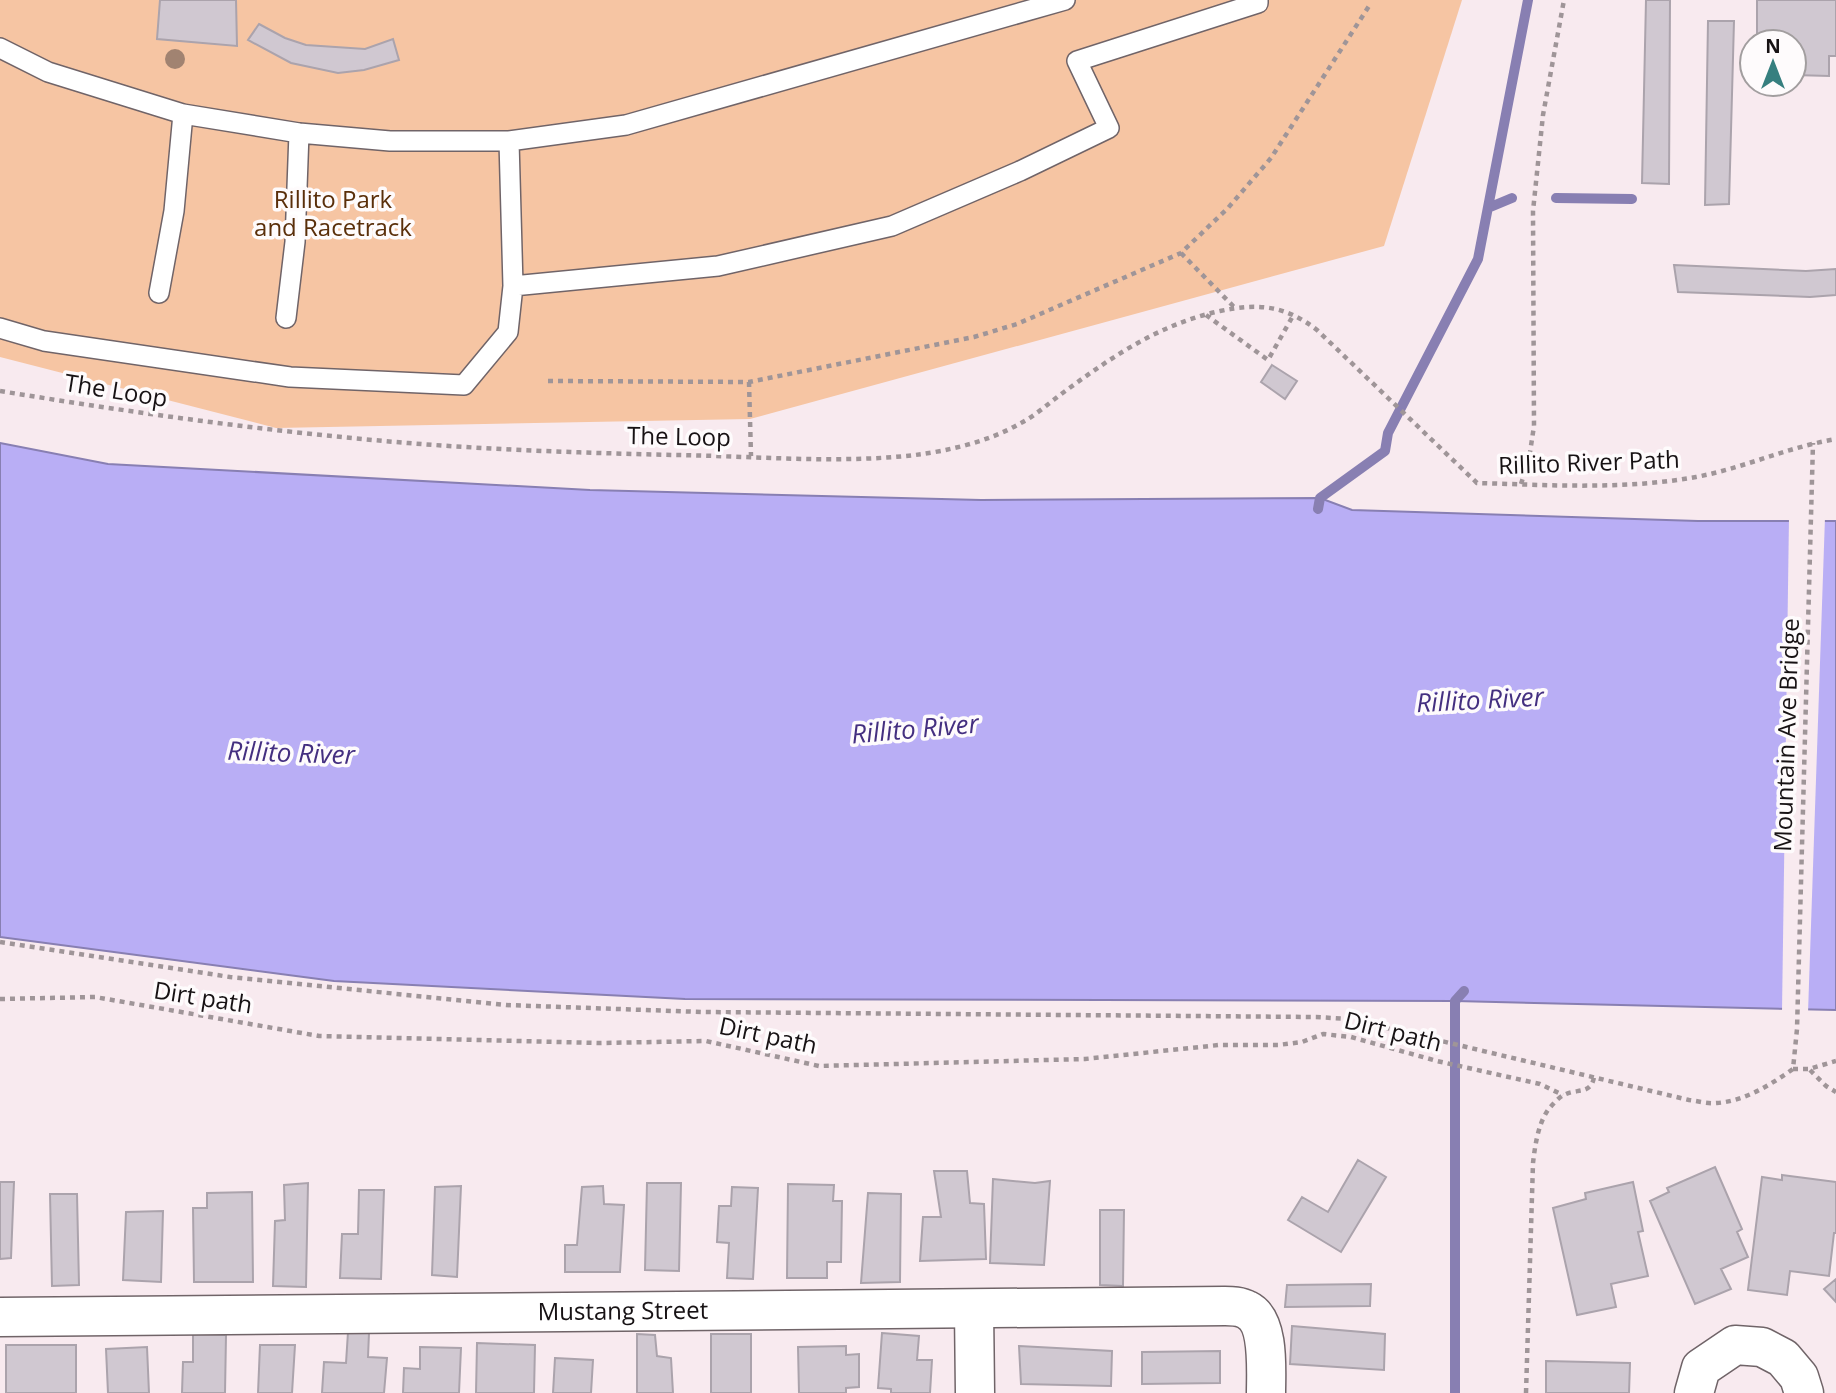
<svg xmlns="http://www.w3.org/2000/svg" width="1836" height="1393" font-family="'Open Sans',sans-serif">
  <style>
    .green { fill: #f6c5a3 }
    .water { fill: #b9aef5; stroke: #887fb2; stroke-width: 2 }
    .pier { fill: #f8eaef }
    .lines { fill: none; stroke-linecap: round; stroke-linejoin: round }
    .stream { stroke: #887fb2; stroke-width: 10 }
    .building { fill: #d0c8d1; stroke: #aba3ac; stroke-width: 2 }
    .lane-casing { stroke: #706468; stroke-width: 22 }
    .street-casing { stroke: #706468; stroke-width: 41 }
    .path { stroke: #9f9598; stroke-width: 4.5; stroke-dasharray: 5 5; stroke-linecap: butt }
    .lane { stroke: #fff; stroke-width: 19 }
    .street { stroke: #fff; stroke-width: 38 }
    .tree { fill: #a18371 }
    .labels { text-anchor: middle; stroke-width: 7; stroke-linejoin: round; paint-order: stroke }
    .park-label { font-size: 24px; fill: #5a2f0a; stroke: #fefbfc }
    .street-label { font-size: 24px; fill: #171214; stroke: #fefbfc }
    .water-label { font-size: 26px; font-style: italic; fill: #442f80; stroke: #fefbfc }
  </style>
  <rect width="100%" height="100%" fill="#f8eaef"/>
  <path class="green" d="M0,0H1462L1384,246L750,419L276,428L0,357Z"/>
  <path class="water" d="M0,443L108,464L590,490L981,500L1320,498L1352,510L1698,521H1836V1010L1455,1001L685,999L334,981L0,937Z"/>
  <path class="pier" d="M1789,517H1825L1808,1013L1782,1012Z"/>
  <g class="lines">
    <path class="stream" d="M1556,198L1632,199
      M1488,208L1512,198
      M1318,509L1320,498L1385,451L1388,433L1478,259L1528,0
      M1455,1393V1001L1464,991"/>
  </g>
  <path class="building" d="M160,0H236L237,46L157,39Z
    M1646,0H1670L1669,184L1642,183Z
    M1757,0H1836V56H1829V76L1794,75V42H1757Z
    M1708,21H1734L1729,204L1705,205Z
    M259,24L285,38L306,45L365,49L393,39L399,60L364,70L338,73L291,63L248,40Z
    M1674,265L1806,271L1836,269V295L1810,297L1678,292Z
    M1272,365L1297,381L1285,399L1261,382Z
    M1358,1160L1386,1177L1341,1252L1288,1220L1302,1197L1328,1212Z
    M1715,1167L1742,1229L1737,1232L1748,1257L1721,1269L1731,1289L1695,1304L1650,1201L1669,1192L1667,1188Z
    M934,1171H967L970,1203L984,1204L986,1259L920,1261L923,1217H941Z
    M1782,1175L1836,1182V1233H1834L1829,1276L1790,1271L1787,1295L1748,1290L1762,1177L1782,1180Z
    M993,1179L1035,1183L1050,1181L1044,1265L990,1263Z
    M0,1182H14L11,1258L0,1259Z
    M1633,1182L1643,1231L1638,1232L1648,1276L1611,1284L1616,1307L1577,1315L1553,1208L1586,1199L1585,1193Z
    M308,1183L306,1287L273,1286L275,1221L285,1220L284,1185Z
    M647,1183H681L679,1271L645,1270Z
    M788,1184L834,1185L833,1201H842L841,1262H827V1278H787Z
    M461,1186L457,1277L432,1275L435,1187Z
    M603,1186L604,1204L624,1205L620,1272H565V1245H577L582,1187Z
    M732,1187L758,1188L753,1279L727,1278L729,1243L717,1242L719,1206H731Z
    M359,1190H384L381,1279L340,1278L342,1234H358Z
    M252,1192L253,1282H194L193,1208H207V1193Z
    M868,1193L901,1194L900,1282L861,1283Z
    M50,1194H77L79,1285L52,1286Z
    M1100,1210H1124L1123,1286L1100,1285Z
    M163,1211L161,1282L123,1280L126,1212Z
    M1836,1279V1302L1824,1289Z
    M1371,1284L1370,1306L1285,1307L1287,1285Z
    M1292,1326L1385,1334L1384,1370L1290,1364Z
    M348,1332L369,1333L368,1357L387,1358L384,1393H322L324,1362L346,1363Z
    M882,1333L919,1336L917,1360H932L930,1393H891V1389L878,1388Z
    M193,1334L226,1335L225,1393H182L183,1362H193Z
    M637,1334L655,1335L657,1356L671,1358L673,1393H637Z
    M711,1334H751V1393H711Z
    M477,1343L535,1345L534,1393H476Z
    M6,1345H76V1393H6Z
    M260,1345H295L292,1393H258Z
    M846,1346V1355L859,1354V1387L846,1388V1393H799L798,1347Z
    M1019,1346L1112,1351L1111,1386L1021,1384Z
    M147,1347L149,1393H108L106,1349Z
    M420,1347L461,1348L459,1393H403L404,1368L420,1369Z
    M1220,1351V1383L1142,1384V1352Z
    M555,1358L593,1360L591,1393H553Z
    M1546,1361L1630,1363L1629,1393H1546Z"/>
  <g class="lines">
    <defs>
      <path id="lane" d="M0,48L48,72L183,114L299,133L390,141H509L626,125L1065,0
        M513,286L718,266L892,226L1020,171L1109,128L1077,61L1258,3V0
        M159,293L174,211L183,114
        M286,318L295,242L299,133
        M0,328L44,341L290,377L464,385L508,332L513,286L509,141"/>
      <g id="street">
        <path d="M974,1309L975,1393"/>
        <path id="s1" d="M0,1317L1225,1306C1232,1306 1240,1306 1247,1310C1270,1321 1266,1371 1266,1393"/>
        <path d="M1694,1393L1701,1368L1735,1345L1762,1347L1783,1358L1799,1377L1804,1393"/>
      </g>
    </defs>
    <use href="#lane" class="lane-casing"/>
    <use href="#street" class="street-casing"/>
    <path class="path" d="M1181,253L1235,308
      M1206,315L1268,360L1294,314
      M548,381L749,382L974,337L1017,324L1181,253L1228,208L1271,158L1371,3
      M749,382L751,456
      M0,391C135,413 271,432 408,443C496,450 586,453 675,455C754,456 836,464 915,455C948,451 990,441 1019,424C1035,416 1049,403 1064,392C1113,356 1160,324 1220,311C1258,303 1285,305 1317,330L1477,483C1549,485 1624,490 1696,477C1744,468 1788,447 1836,439
      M1521,484L1529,459L1534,426L1533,211L1543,115L1564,0
      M0,942L230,977L506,1005L702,1012L1316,1017L1349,1019L1689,1100C1698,1101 1708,1104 1717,1103C1745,1101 1770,1085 1793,1069L1797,1029L1813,443
      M0,999L95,997L319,1036L601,1043L706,1041L819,1066L1085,1059L1219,1045H1278L1302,1042L1323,1034L1351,1037L1437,1061L1540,1084L1563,1095
      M1793,1069H1809L1836,1061
      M1810,1070L1826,1086L1836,1092
      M1526,1393L1533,1163C1535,1146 1538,1124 1548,1110C1552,1105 1559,1097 1564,1095C1577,1088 1591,1095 1594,1077"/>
    <use href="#lane" class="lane"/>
    <use href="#street" class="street"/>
  </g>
  <circle class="tree" cx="175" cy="59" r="10"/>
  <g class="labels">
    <g class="park-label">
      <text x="333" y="208">Rillito Park<tspan x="333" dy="28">and Racetrack</tspan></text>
    </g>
    <g class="street-label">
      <text transform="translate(116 391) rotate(9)" y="8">The Loop</text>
      <text transform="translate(679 437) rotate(1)" y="8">The Loop</text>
      <text transform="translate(1589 463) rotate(-2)" y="8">Rillito River Path</text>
      <text transform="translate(1787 735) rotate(-88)" y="8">Mountain Ave Bridge</text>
      <text transform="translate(203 998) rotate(9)" y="8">Dirt path</text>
      <text transform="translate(1393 1032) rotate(14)" y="8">Dirt path</text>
      <text transform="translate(768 1036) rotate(12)" y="8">Dirt path</text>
      <text dy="8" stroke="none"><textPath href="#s1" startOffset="623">Mustang Street</textPath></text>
    </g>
    <g class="water-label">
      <text transform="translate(1480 700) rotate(-3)" y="9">Rillito River</text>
      <text transform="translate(915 729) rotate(-5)" y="9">Rillito River</text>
      <text transform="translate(291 753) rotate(2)" y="9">Rillito River</text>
    </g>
  </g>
  <g transform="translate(1773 63)"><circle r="33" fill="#fefbfc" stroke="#a29e9f" stroke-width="2"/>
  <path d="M0-5L12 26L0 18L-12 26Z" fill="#367f7f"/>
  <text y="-10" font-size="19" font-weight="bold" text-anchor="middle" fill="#171214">N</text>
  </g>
</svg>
